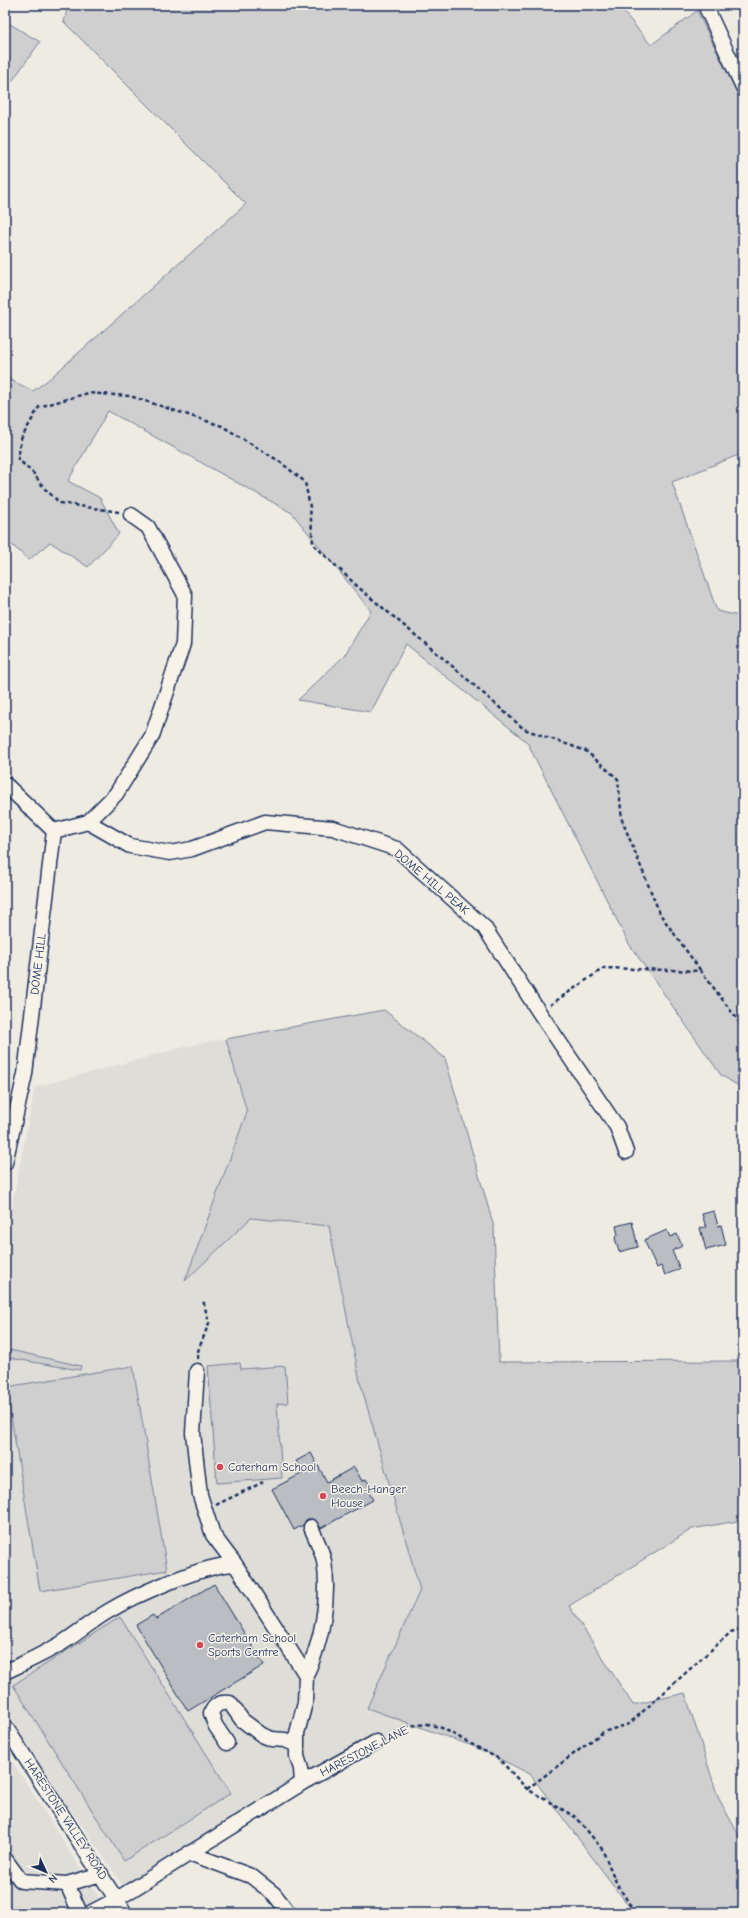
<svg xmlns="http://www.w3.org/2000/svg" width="748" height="1918" font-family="'Comic Neue',sans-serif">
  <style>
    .built { fill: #deddd8 }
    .green { fill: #cfcfcf; stroke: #757f96 }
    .building { fill: #babdc2; stroke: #1b2f5e }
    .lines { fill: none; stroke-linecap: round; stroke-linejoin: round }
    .minor-casing { stroke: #1b2f5e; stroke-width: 17 }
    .path { stroke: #1b2f5e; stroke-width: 2.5; stroke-dasharray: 4 3; stroke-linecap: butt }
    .minor { stroke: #f7f3e8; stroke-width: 14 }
    .poi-dot { fill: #d1495b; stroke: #f7f3e8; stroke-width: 1.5 }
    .labels { text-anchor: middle; stroke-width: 3; stroke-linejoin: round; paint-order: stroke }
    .street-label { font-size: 12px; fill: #1b2f5e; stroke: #f7f3e8 }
    .poi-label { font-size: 12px; fill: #1b2f5e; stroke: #f7f3e8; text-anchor: start }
  </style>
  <rect width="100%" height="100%" fill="#eeebe2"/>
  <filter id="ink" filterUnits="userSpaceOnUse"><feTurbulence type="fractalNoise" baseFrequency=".025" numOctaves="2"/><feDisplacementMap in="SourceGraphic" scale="8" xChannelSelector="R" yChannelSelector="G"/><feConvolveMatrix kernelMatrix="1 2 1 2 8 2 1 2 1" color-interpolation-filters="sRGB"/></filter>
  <g filter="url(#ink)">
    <path class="built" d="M226,1039L329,1226L360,1382L421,1434L435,1712L317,1768L124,1887L5,1714V1242L35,1087L200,1043Z
      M5,1750L109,1913H5Z"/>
    <path class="green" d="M68,5H618L651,45L697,11L743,105V453L672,482L717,611L743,617V1089L721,1075L629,944L527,742L406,644L371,712L298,700L344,656L371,611L292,513L108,411L68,481L100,498L119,534L88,567L50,542L29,560L5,539V377L33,391L48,380L246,204L64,22Z
      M5,21L40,42L5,91Z
      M384,1010L445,1058L494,1227L499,1362L743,1361V1520L692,1529L569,1606L633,1705L685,1693L718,1797L743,1843V1913H634L530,1774L478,1748L367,1708L420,1590L360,1382L329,1226L251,1218L185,1281L247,1112L226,1039Z
      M10,1350L81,1366L80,1370L9,1358Z
      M240,1363L241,1369L285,1366L288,1403L277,1404L282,1478L217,1483L208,1366Z
      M133,1366L167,1570L40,1591L6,1387Z
      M120,1617L231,1793L124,1861L13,1685Z"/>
    <path class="building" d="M714,1211L718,1226L721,1225L726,1245L706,1250L700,1228L706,1227L702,1214Z
      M632,1222L638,1247L619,1252L615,1238L618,1235L616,1226Z
      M667,1230L670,1237L677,1234L682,1246L672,1251L680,1269L665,1275L661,1266L657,1268L644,1240Z
      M311,1453L327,1482L354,1467L362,1481L366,1479L372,1489L368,1491L373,1500L321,1528L316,1521L312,1519H307L303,1525L294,1530L272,1489L303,1473L296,1461Z
      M214,1584L264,1665L188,1711L136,1625L153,1615L156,1619Z"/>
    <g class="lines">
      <defs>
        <path id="minor" d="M705,5L743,87
          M5,784L54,831L25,1074L5,1163
          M88,822L116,794L152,736L183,644L185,595L148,527L131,515
          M54,831L88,822L130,846L170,853L192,849L265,822L333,828L397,849L484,927L539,1012L617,1127L626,1152
          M197,1371L193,1433L200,1495L213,1535L235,1564
          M5,1672C24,1663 44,1654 62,1643C78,1633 92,1621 107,1612C135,1595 203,1565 235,1564L306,1675L305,1703L297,1733V1756L301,1769L302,1783
          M306,1675C322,1642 330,1598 324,1561C322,1550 315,1537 311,1527
          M5,1726L125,1913
          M227,1743L215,1725L211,1713C215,1704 220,1702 230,1703L242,1720L262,1735L272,1739L285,1740L297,1745
          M189,1853L251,1876L274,1894L289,1913
          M5,1859L21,1881L67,1884L101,1874
          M67,1884L80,1913
          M90,1913L117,1899L302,1783L376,1742"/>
      </defs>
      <use href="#minor" class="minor-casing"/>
      <path class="path" d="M119,512L60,503L44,488L34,474L18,459L21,439L39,407L88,393L130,396L222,426L279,461L305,482L310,507L313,544L358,587L451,665L524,729L586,751L618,779L622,820L660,914L701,971
        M550,1005L604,968L701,971L743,1027
        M198,1359V1351L209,1323L203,1300
        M216,1505L263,1482
        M387,1737L408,1726L428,1724L442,1728L499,1759L527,1789L577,1818L602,1849L616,1882L635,1913
        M527,1789L603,1732L629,1724L731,1632L743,1628"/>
      <use href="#minor" class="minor"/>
    </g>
  </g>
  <g class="poi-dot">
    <circle cx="220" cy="1467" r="4"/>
    <circle cx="323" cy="1496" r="4"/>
    <circle cx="200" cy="1645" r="4"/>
  </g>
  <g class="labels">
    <g class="street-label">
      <text transform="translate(432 882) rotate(40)" y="4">DOME HILL PEAK</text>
      <text transform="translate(38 964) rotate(-83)" y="4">DOME HILL</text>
      <text transform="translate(364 1751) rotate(-27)" y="4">HARESTONE LANE</text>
      <text transform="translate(66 1819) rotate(57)" y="4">HARESTONE VALLEY ROAD</text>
    </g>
    <g class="poi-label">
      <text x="228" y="1471">Caterham School</text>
      <text x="331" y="1493">Beech-Hanger<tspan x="331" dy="14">House</tspan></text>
      <text x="208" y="1642">Caterham School<tspan x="208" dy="14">Sports Centre</tspan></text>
    </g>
  </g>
  <rect width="748" height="1918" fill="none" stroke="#f7f3e8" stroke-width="20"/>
  <rect x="10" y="10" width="728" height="1898" fill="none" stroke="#1b2f5e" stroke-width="1.5" filter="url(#ink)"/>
  <g transform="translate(46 1872) rotate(134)" stroke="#f7f3e8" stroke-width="3" paint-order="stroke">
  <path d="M0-3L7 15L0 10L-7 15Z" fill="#1b2f5e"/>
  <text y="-6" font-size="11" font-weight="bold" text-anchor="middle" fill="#1b2f5e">N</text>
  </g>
</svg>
